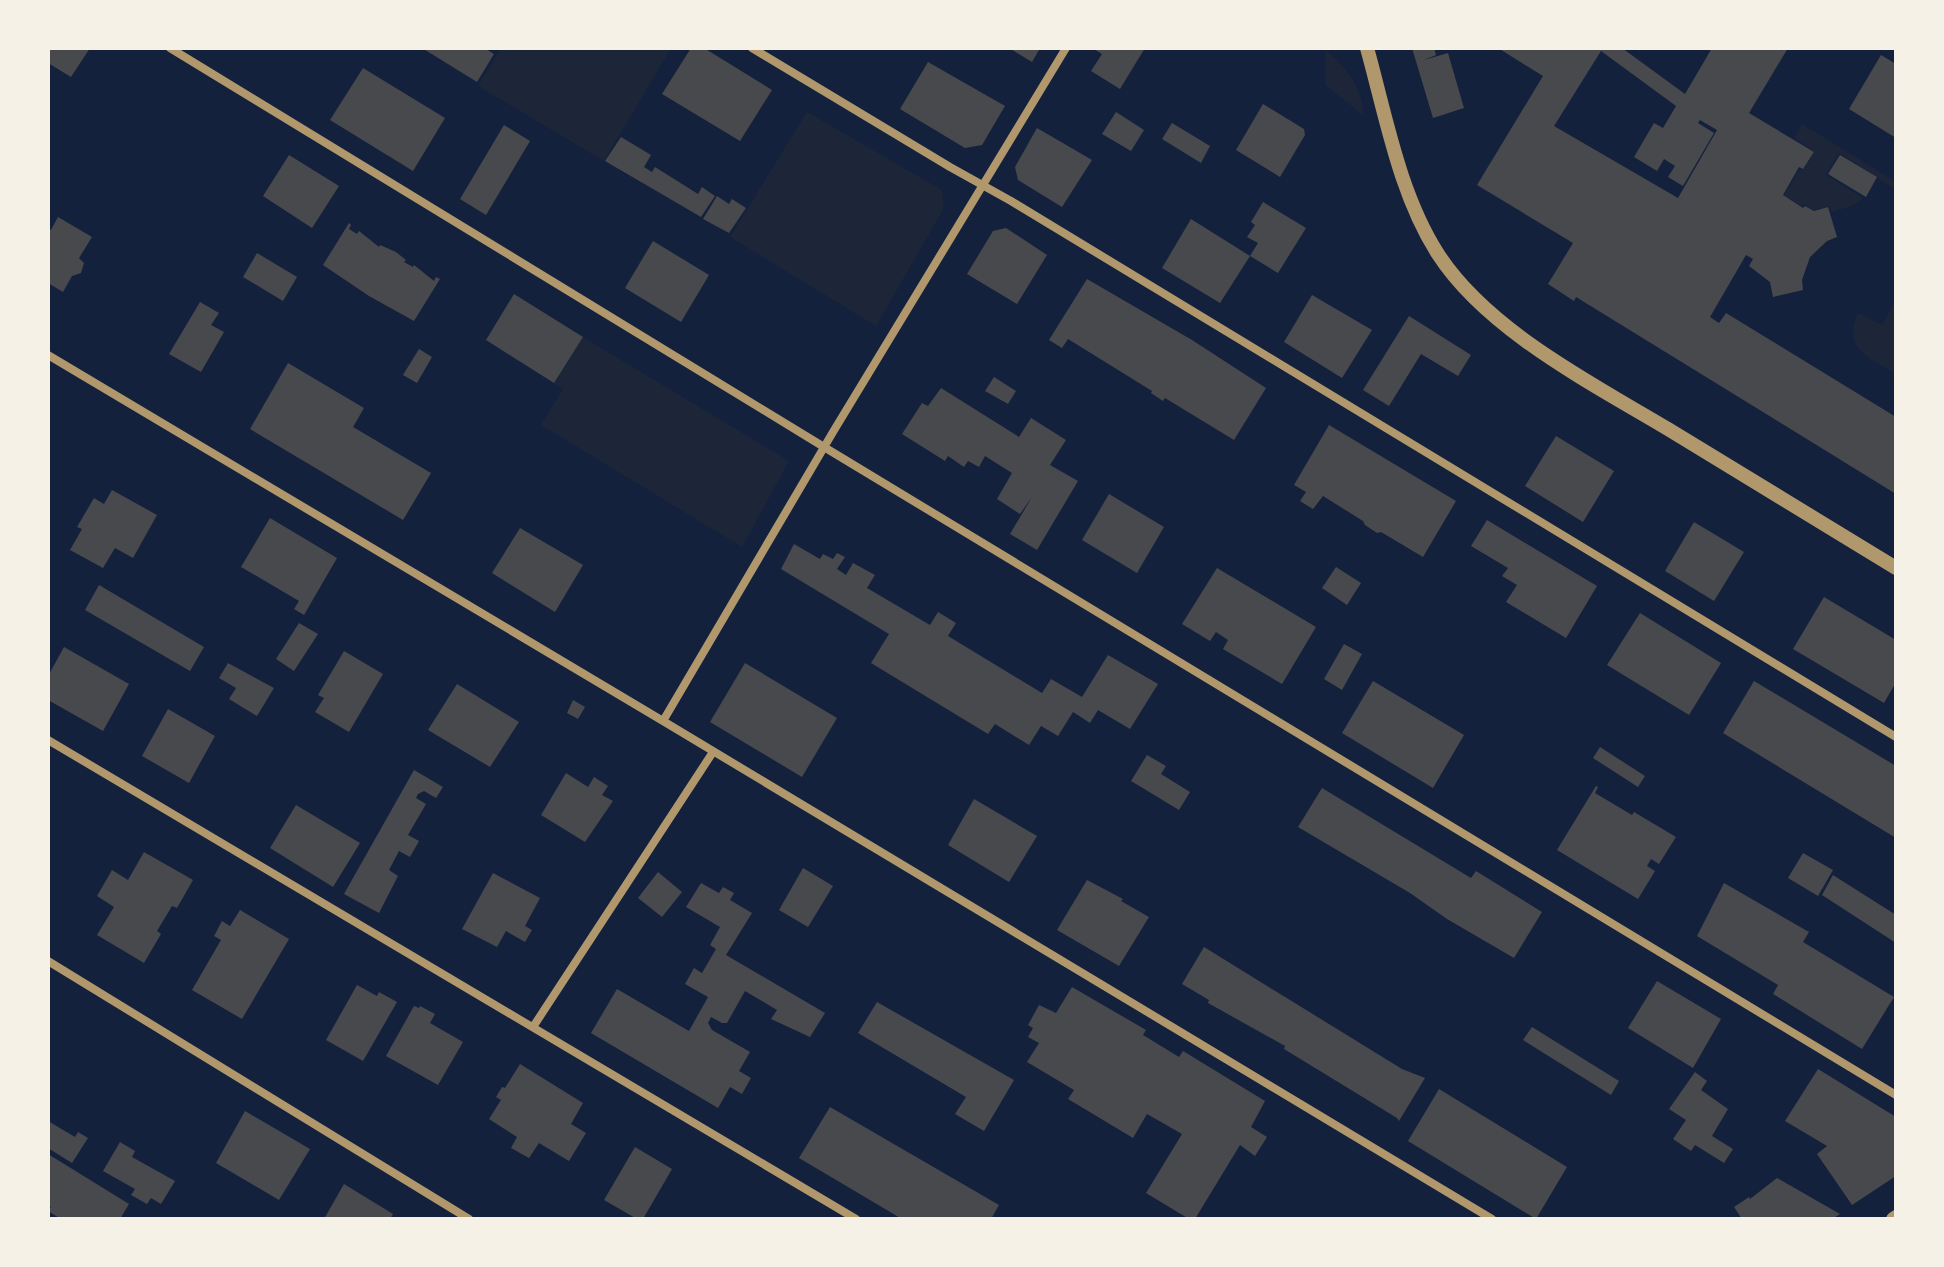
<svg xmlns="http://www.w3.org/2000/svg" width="1944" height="1267" font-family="'Sofia Sans Condensed',sans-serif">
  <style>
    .green { fill: #1d2539 }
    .building { fill: #48494c; fill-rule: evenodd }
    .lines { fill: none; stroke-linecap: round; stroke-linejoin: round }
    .minor { stroke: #b1986c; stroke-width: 8 }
    .tertiary { stroke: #b1986c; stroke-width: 14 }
  </style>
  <rect width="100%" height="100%" fill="#14213d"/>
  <path class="green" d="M501,48H671L604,161L478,86Z
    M1326,50C1345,66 1364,89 1363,115L1325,85Z
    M807,112L942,190L944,208L876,326L730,237Z
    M1802,124L1896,182V190L1839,153L1826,175L1863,198L1854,205L1832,212L1829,206L1814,210L1804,204L1802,207L1784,195L1800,169L1803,170L1815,152L1794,138Z
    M1896,300V374C1870,358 1841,349 1858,313L1882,325Z
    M583,337L789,461L742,547L541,425L563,389L554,383Z"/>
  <path class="building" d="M48,48H90L71,77L48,63Z
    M422,48H484L494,54L477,82Z
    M691,48H704L772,90L740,141L662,94Z
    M1009,48H1040L1032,62Z
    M1092,48H1145L1120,89L1091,71L1102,54Z
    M1412,48H1434L1436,55L1424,60L1448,53L1464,108L1433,118Z
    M1498,48H1622L1685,94L1712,48H1788L1749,113L1814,152L1803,169L1799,167L1783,195L1803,208L1805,206L1814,211L1828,207L1837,237L1827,241L1810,257L1802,280L1803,290L1773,297L1770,282L1749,266L1753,259L1746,255L1710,317L1719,323L1726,313L1896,417V494L1576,297L1574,301L1548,284L1573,243L1477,185L1543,76ZM1601,51L1676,106L1663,128L1654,123L1634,157L1657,171L1664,159L1675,166L1668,177L1683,186L1714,133L1698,123L1700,120L1717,130L1678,198L1554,126Z
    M1881,55L1896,64V138L1849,109Z
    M928,62L1005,106L982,145L965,148L900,109Z
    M363,68L445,118L413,171L330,120Z
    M1263,104L1304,129L1305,135L1280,177L1236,150Z
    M1116,112L1144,130L1131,151L1102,134Z
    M1172,123L1210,146L1201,163L1162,139Z
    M504,125L530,141L486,215L460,199Z
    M1037,128L1092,160L1062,207L1018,180L1015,167Z
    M621,137L651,155L644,167L652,172L655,167L698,194L702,187L715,196L701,217L605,161Z
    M289,155L339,186L312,228L263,196Z
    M1840,155L1877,177L1866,197L1828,174Z
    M717,196L729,204L732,199L746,208L729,233L703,219Z
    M1263,202L1306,228L1278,273L1250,256L1258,243L1247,237L1255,225L1251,222Z
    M58,217L92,237L79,258L84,263L81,273L72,276L63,292L48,283V228L51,230Z
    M1191,219L1250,256L1220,303L1162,268Z
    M349,223L351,225L349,229L357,234L359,231L379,247L380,245L396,252L406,260L404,262L413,267L414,265L434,281L436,277L440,279L414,321L369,296L323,265Z
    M1006,228L1047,255L1017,304L967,274L993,231Z
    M653,241L709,275L681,322L625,288Z
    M257,253L297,277L283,301L243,277Z
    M1087,279L1192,340L1266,388L1234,440L1165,398L1163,401L1151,393L1152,391L1068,339L1062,348L1049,340Z
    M514,294L583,337L554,383L486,340Z
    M1312,295L1372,330L1342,378L1284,342Z
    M200,302L219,313L211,325L224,332L201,372L169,354Z
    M1409,316L1471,355L1458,376L1421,354L1389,406L1363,390Z
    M419,349L432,357L417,383L403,375Z
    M288,363L364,408L353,427L431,473L403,520L250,429Z
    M994,377L1016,391L1008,404L985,391Z
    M941,388L1019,437L1031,418L1066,440L1050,465L1078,481L1037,550L1010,534L1032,497L1020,514L997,499L1012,473L985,456L979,467L968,461L964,467L948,456L945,461L902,434L922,403L928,406Z
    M1329,425L1456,501L1423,557L1381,532L1377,533L1365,525L1363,521L1323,496L1313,509L1300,501L1306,492L1294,485Z
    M1556,436L1614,471L1583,522L1525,486Z
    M112,490L157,515L133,558L115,548L103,568L70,550L82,529L77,527L94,498L104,504Z
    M1109,494L1164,527L1137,573L1082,540Z
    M270,518L337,558L304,615L294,609L299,601L241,567Z
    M1487,520L1597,586L1566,638L1506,602L1517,585L1502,576L1508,568L1471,546Z
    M1694,522L1744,552L1714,601L1665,571Z
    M520,528L583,565L555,612L492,573Z
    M794,544L820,559L823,554L833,559L837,553L845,557L837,569L846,575L853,563L875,575L867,588L930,625L938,612L956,623L948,636L1042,693L1051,679L1082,697L1108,655L1158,684L1130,729L1098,710L1090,723L1073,712L1058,736L1041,726L1029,745L995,724L988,734L871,663L889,634L781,569Z
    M1336,567L1361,583L1347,605L1322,588Z
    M1217,568L1316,627L1282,684L1223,649L1228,640L1216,632L1210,641L1182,624Z
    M99,585L204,647L190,671L85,610Z
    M1824,597L1896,640V682L1884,703L1793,649Z
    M1640,613L1721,663L1689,715L1607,665Z
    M299,623L318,634L294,671L276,659Z
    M1344,644L1362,654L1342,690L1324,679Z
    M64,647L129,684L103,731L48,700V676Z
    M344,651L383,674L349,732L315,712L324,698L318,695Z
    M228,663L274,688L257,716L229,699L236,688L219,678Z
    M745,663L837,718L802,777L710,722Z
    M1373,681L1464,735L1433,788L1342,733Z
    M1754,681L1896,766V838L1723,733Z
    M457,684L519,722L490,767L428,730Z
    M573,700L585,707L578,719L567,713Z
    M168,709L215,736L189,783L142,756Z
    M1600,747L1645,776L1638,787L1593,758Z
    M1147,755L1166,766L1161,774L1190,792L1179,810L1131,781Z
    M414,770L443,787L436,798L424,791L418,794L416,798L426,804L408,835L419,841L410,857L399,851L389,870L398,876L379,913L344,894Z
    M566,773L588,787L594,777L608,786L602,795L613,801L585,842L541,815Z
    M1596,786L1598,787L1595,793L1632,815L1634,812L1676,837L1659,864L1651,859L1647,866L1655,871L1638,899L1557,850Z
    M1322,788L1471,878L1476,871L1542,912L1514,958L1447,919L1410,893L1298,827Z
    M974,799L1037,836L1009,882L948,845Z
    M296,805L360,843L333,887L270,848Z
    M144,852L193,880L177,908L172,906L157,931L161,934L144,963L97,935L114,907L97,896L112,870L128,880Z
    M1803,853L1833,870L1818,896L1788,878Z
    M803,868L833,886L808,927L779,910Z
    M658,872L682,892L662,917L638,898Z
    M493,873L540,898L525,926L532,930L525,942L506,931L497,947L462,929Z
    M1833,875L1896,915V943L1822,895Z
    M1087,880L1123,899L1121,901L1149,917L1119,966L1057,930Z
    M701,883L719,893L723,887L734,893L730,900L752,913L726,955L825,1013L810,1037L771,1019L777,1010L745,991L727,1023H722L711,1017L708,1023L712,1030L750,1052L739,1071L751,1078L742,1094L730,1087L718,1108L591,1033L617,989L689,1031L708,997L685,984L694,968L702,973L716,949L710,945L720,927L686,907Z
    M1724,883L1809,932L1803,942L1894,997L1862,1049L1773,994L1778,985L1697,936Z
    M240,910L289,939L242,1019L192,990L221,940L214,936L222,921L230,926Z
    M1204,947L1402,1069L1425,1078L1399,1121L1397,1118L1284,1049L1285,1046L1208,1003L1209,1000L1182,984Z
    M1657,981L1721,1019L1693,1068L1628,1028Z
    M357,985L377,996L379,992L397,1002L363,1061L326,1040Z
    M1072,987L1146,1030L1143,1035L1179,1057L1183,1051L1265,1101L1251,1127L1267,1137L1255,1156L1240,1145L1195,1219H1189L1146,1193L1182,1134L1147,1114L1133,1138L1068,1099L1074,1090L1027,1062L1039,1043L1028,1037L1033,1028L1028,1025L1039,1005L1056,1013Z
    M877,1002L1014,1080L984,1131L955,1114L966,1097L858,1033Z
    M414,1006L419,1008L420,1006L435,1014L430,1023L463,1042L438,1085L386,1056Z
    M1532,1027L1619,1081L1611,1095L1523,1040Z
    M520,1064L583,1103L571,1124L586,1133L569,1161L539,1143L529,1158L511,1148L517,1137L489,1119L501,1100L496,1097L502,1087L505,1088Z
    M1818,1069L1896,1117V1176L1852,1205L1817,1154L1827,1146L1785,1121Z
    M1695,1072L1707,1081L1701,1090L1728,1109L1712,1136L1733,1149L1724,1163L1695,1145L1691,1151L1673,1139L1686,1120L1669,1109Z
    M1439,1089L1567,1167L1536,1219L1408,1141Z
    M830,1107L999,1205L991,1219H902L799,1158Z
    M245,1111L310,1149L279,1200L216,1163Z
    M48,1121L75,1137L78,1132L88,1138L72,1163L48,1148Z
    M120,1142L135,1151L132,1157L175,1181L161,1204L151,1198L147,1204L131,1195L135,1189L103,1171Z
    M635,1147L672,1169L643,1219H637L604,1200Z
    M48,1154L129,1204L120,1219H61L48,1211L51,1207L48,1205Z
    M1777,1178L1840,1214L1832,1219H1742L1734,1207L1749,1197L1750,1199Z
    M344,1184L393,1214L390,1219H324Z"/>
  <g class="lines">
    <path class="minor" d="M170,48L824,447L1896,1095
      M752,48L950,167L1011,201L1896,737
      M48,355L663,721L1492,1219
      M663,721L833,432L1066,48
      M48,740L856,1219
      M48,961L469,1219
      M533,1027L713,752"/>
    <path class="tertiary" d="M1367,48C1386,116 1399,193 1438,254C1487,330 1591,383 1668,429C1744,475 1820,522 1896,568
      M1893,1219L1896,1217"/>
  </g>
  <rect width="1944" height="1267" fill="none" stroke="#f6f1e7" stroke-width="100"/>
</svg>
